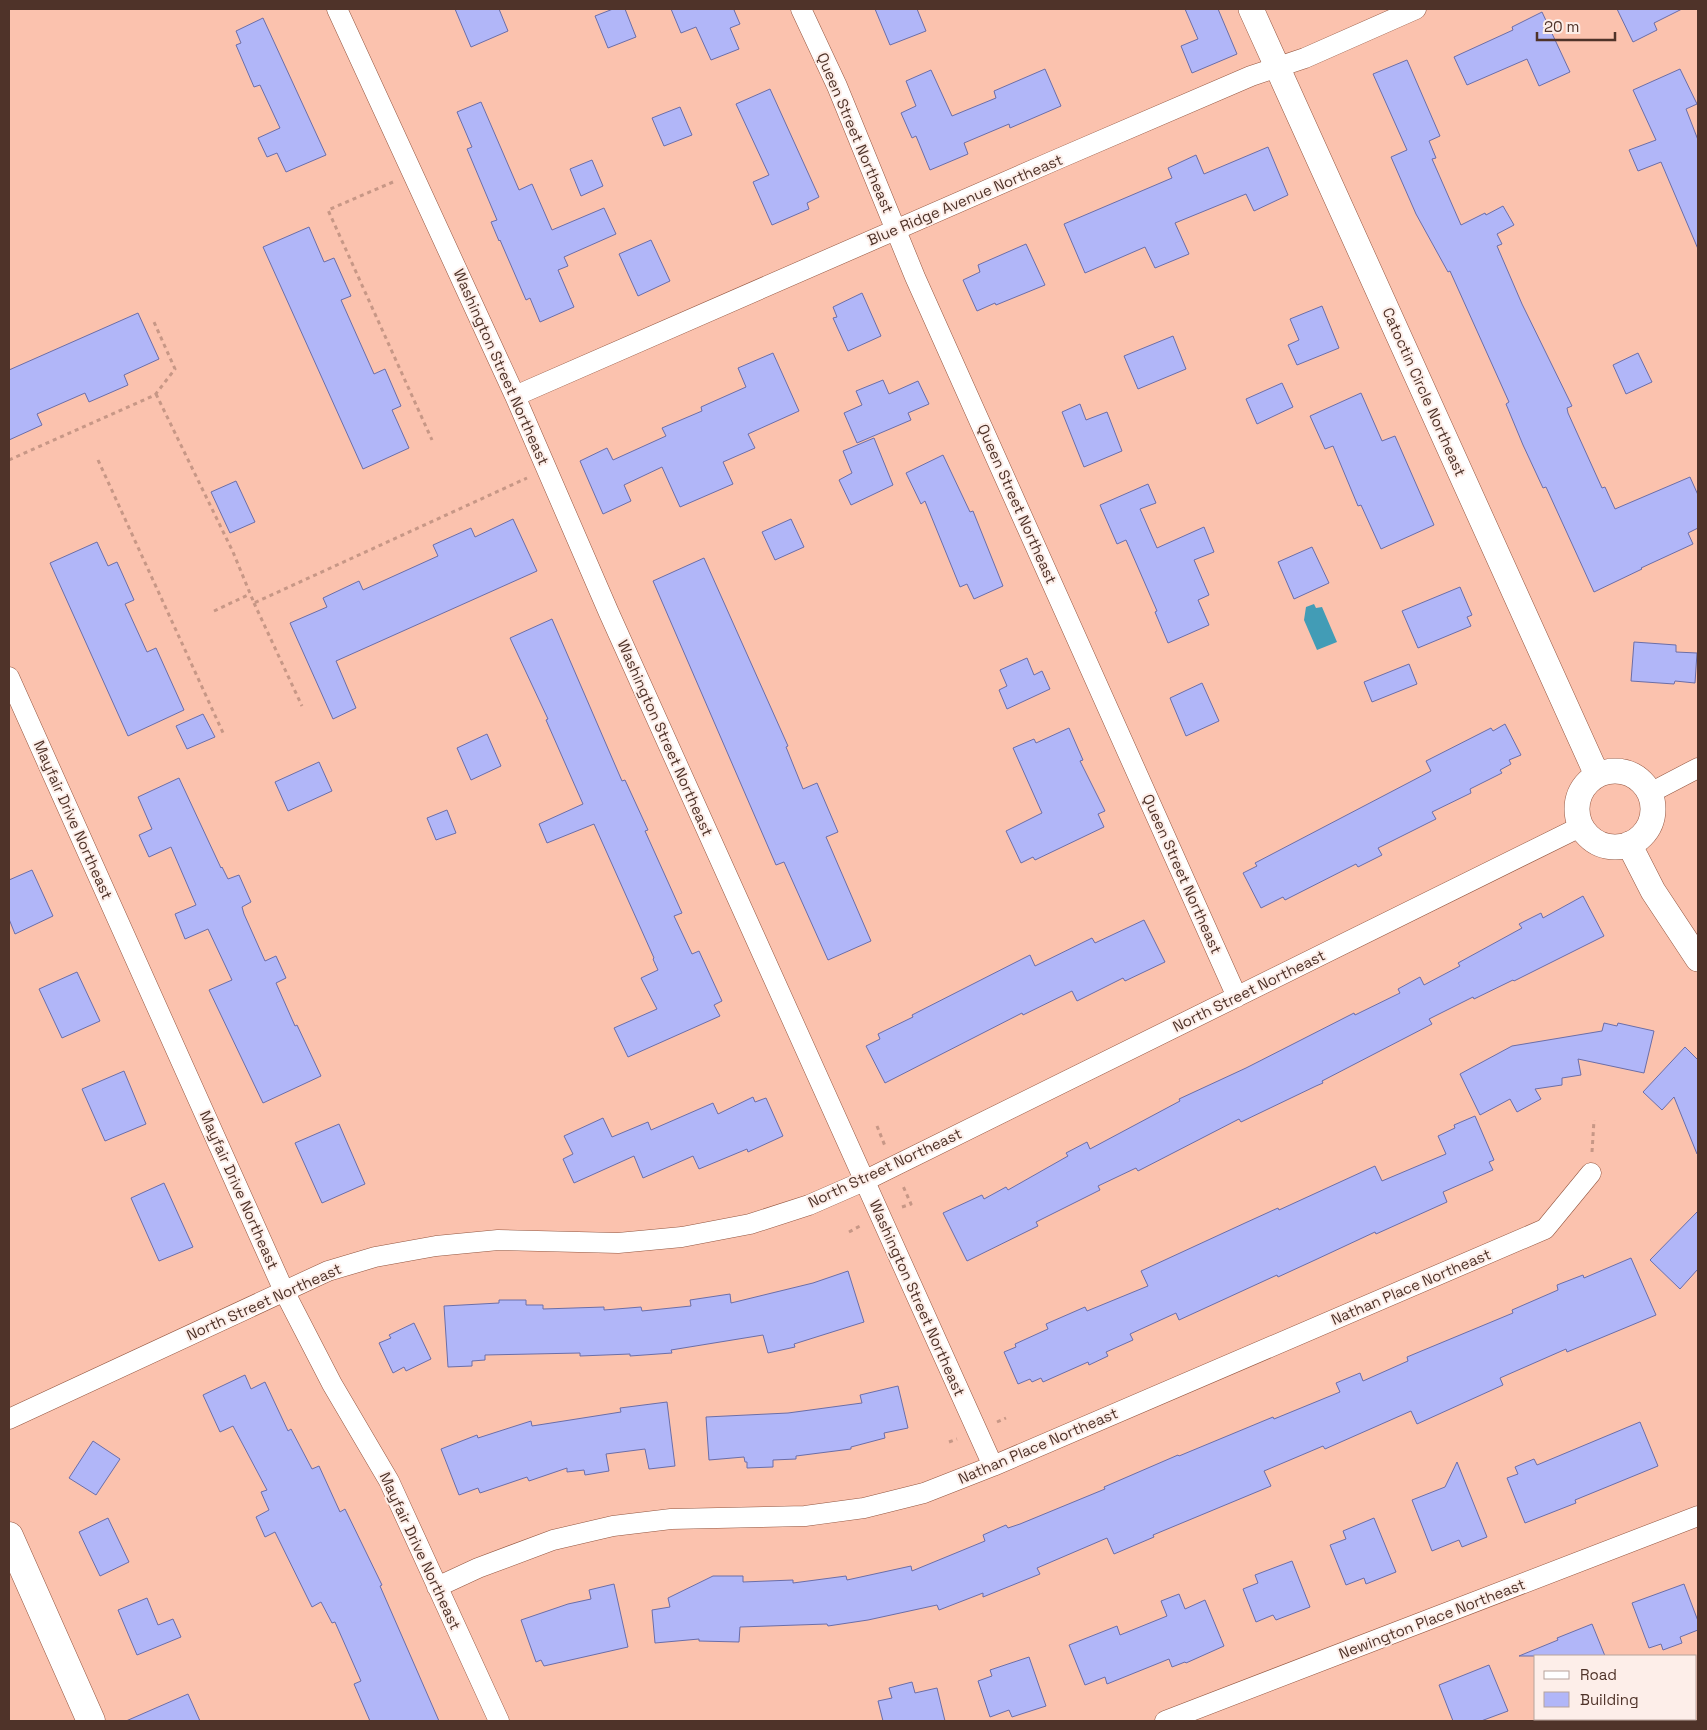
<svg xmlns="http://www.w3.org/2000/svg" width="1707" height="1730" font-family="'Space Grotesk',sans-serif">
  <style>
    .water { fill: #429cb6 }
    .building { fill: #b1b6f8; stroke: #6b6ea8 }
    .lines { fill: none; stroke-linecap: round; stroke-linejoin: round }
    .minor-casing { stroke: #93553f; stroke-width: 21 }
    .tertiary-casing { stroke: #93553f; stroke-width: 26 }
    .secondary-casing { stroke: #93553f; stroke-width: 29 }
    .path { stroke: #c79786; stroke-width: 3; stroke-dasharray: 4 4; stroke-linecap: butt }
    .minor { stroke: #fff; stroke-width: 20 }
    .tertiary { stroke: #fff; stroke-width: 25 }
    .secondary { stroke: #fff; stroke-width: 28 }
    .labels { text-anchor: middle; stroke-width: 4; stroke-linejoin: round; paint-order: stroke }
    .street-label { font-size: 15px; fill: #4f3329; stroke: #fdeee9 }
  </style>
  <rect width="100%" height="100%" fill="#fbc2ae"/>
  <path class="water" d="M1314,604L1316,608L1322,607L1337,642L1317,650L1304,620L1306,607Z"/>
  <path class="building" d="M455,9H499L508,31L471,47Z
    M613,9H625L636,37L608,48L595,16Z
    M671,9H737L734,10L740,24L730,28L739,49L711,60L696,27L681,33Z
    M875,9H917L926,31L890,45Z
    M1185,9H1218L1237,54L1192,73L1181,46L1198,39Z
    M1617,9H1682L1654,23L1657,30L1633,42Z
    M1542,12L1570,72L1539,86L1527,59L1467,85L1454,57L1513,30L1512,27Z
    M263,18L326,155L286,172L277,153L267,157L258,138L280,128L260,85L254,87L236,45L241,43L236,31Z
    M1407,60L1440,136L1429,141L1436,158L1432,159L1461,225L1485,213L1486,215L1503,206L1514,225L1497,234L1502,244L1497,246L1522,304L1572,406L1567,408L1568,413L1602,488L1605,487L1615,509L1690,477L1698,495V528L1688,533L1693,544L1641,568L1642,569L1594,592L1546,487L1543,488L1523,445L1506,404L1509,402L1450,271L1448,272L1416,214L1391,157L1407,150L1373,74Z
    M1045,69L1061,106L1010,128L1009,124L964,143L968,154L930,170L916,136L912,138L901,113L916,106L906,81L931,70L952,116L996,98L994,91Z
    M1680,69L1697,104L1686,109L1698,140V249L1661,162L1638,171L1629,150L1656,140L1633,90Z
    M770,89L819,197L807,203L809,209L772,225L753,182L769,175L736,104Z
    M481,102L519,190L532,184L552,230L604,208L616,234L564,257L568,266L558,270L574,307L540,322L530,298L526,300L500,240L499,241L491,222L497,220L467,149L472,147L457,112Z
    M680,107L692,135L664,146L652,118Z
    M1268,147L1288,195L1254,211L1246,194L1175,223L1189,254L1155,268L1145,247L1085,273L1064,224L1172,178L1168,168L1196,155L1204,174Z
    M592,160L603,186L581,196L570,169Z
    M309,227L324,262L334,258L351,296L341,300L374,374L385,369L401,406L392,410L409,448L363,469L263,247Z
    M651,240L670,281L638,296L619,254Z
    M1026,244L1045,285L996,305L995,303L977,311L963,280L980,272L978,265Z
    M862,293L881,336L848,351L833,318L837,317L833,307Z
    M1322,306L1339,348L1297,365L1288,345L1299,340L1290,319Z
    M138,313L159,359L124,375L128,385L89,402L85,393L37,414L42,425L9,440V370Z
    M1173,336L1186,369L1138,389L1124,356Z
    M773,353L799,411L748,434L755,448L723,462L733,484L680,507L662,467L624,485L631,501L603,514L580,461L607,448L613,460L666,436L662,428L702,411L701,407L746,387L738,368Z
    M1638,353L1652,382L1626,394L1613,365Z
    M883,380L889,394L918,381L929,404L908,413L911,420L857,443L844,413L862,405L856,391Z
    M1282,383L1293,407L1257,424L1246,399Z
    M1361,393L1382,441L1395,436L1434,525L1381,549L1361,505L1358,506L1333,446L1325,449L1310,416Z
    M1080,404L1086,420L1107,412L1122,451L1084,467L1062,412Z
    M874,438L893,485L851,505L839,480L852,473L843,451Z
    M943,455L970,512L973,511L1003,586L974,599L967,584L960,587L925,501L921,504L906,473Z
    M236,481L255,522L230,533L211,492Z
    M1148,484L1156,503L1140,509L1157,548L1204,527L1214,552L1194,560L1209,595L1198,600L1209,625L1168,643L1155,612L1157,611L1126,540L1117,544L1100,505Z
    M513,519L537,571L336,661L356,708L333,719L290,623L327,607L323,598L359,581L363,590L438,556L433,545L471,528L475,537Z
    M791,519L804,547L775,560L762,532Z
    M97,542L108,566L117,562L134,600L125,604L147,652L156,648L184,710L128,736L50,563Z
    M1312,547L1329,583L1294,599L1278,562Z
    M704,558L788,746L786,747L803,789L817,783L838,832L826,837L871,941L828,960L784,862L776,865L653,581Z
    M1460,587L1472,615L1467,617L1471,626L1418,648L1402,611Z
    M552,619L622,781L625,780L648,830L645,831L682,913L674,916L692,954L699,951L722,1001L714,1005L720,1016L628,1057L614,1028L657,1009L641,978L658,970L653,959L654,958L594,824L547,843L539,824L583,804L546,720L548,719L510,638Z
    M1634,642L1676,645V652L1697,653L1695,683L1675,681L1674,684L1631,681Z
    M1027,658L1034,675L1042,671L1050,689L1007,709L999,690L1007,686L1000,670Z
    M1409,664L1417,684L1372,702L1364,682Z
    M1202,683L1219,721L1186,736L1170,698Z
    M203,714L215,737L187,749L176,726Z
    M1505,724L1521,755L1509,760L1511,764L1500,770L1502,773L1470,789L1471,793L1432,812L1436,819L1378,848L1382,855L1358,867L1356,864L1285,900L1283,897L1261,908L1243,873L1257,866L1255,863L1431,771L1426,761L1491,728L1493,731Z
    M1069,728L1083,760L1080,761L1105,811L1098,814L1104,827L1035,860L1033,857L1021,863L1006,831L1042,813L1013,748L1034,739L1036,743Z
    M487,734L501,766L471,780L457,748Z
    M319,762L332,791L288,811L275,782Z
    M179,778L221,868L222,867L228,879L239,875L251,902L242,907L244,914L265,961L276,956L286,978L276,983L295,1026L297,1025L321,1076L263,1103L209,990L232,980L208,929L185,939L175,914L196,905L171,847L149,857L139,835L152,829L138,797Z
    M447,810L456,833L436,840L427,818Z
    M32,870L53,916L15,934L9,919V880Z
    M1583,896L1604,936L1514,981L1513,980L1474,999L1473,997L1429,1019L1432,1024L1322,1081L1323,1083L1316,1086L1241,1122L1239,1119L1138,1171L1136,1168L1098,1186L1100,1190L1036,1222L1038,1226L967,1261L943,1213L982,1195L984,1199L1006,1187L1008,1190L1068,1156L1066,1153L1087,1142L1090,1149L1180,1101L1179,1099L1246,1068L1354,1013L1355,1015L1400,993L1398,989L1420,977L1424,985L1460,966L1458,963L1522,928L1519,924L1541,913L1543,918Z
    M1144,920L1165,962L1125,981L1123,978L1077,1001L1072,991L1023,1015L1022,1013L885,1083L866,1046L880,1039L878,1034L913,1017L912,1015L1030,955L1035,966L1092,938L1095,943Z
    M77,972L100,1021L62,1038L39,989Z
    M1604,1023L1617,1026L1618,1023L1654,1031L1644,1073L1578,1059L1581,1075L1562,1078V1085L1535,1089L1541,1099L1517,1112L1510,1099L1480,1115L1460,1074L1512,1046L1602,1031Z
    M1685,1047L1698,1060V1154H1697L1674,1097L1662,1110L1643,1092Z
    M124,1071L146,1124L105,1141L82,1089Z
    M753,1097L755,1102L766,1098L783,1136L748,1152L747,1149L699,1169L693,1156L643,1178L634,1156L574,1183L563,1159L573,1154L564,1136L603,1118L612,1137L648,1122L651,1130L713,1103L718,1114Z
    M1475,1116L1494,1160L1489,1162L1493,1170L1443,1192L1447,1202L1376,1234L1375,1232L1315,1260L1278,1277L1277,1275L1179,1320L1176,1313L1130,1334L1133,1340L1106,1352L1108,1356L1089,1365L1088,1362L1043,1382L1041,1378L1032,1382L1030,1379L1018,1384L1004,1352L1016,1347L1015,1344L1048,1329L1046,1324L1085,1307L1087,1311L1148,1286L1141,1271L1245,1223L1278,1208L1279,1210L1375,1166L1382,1181L1446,1154L1438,1136L1455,1128L1454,1125Z
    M339,1124L365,1184L322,1203L295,1143Z
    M164,1183L193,1247L159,1261L131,1198Z
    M1698,1211V1269L1680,1289L1650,1260Z
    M1631,1258L1656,1315L1567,1352L1566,1349L1500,1378L1503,1385L1417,1424L1411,1411L1325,1449L1323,1446L1264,1471L1271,1486L1153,1535L1154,1537L1114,1554L1107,1538L1037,1568L1040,1574L983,1597V1593L939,1610L937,1605L868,1620L828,1626L827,1624L740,1627L739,1642L699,1641V1639L655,1643L652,1610L670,1607L668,1598L713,1576H743V1582L793,1580V1583L846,1576L847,1580L911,1566L912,1571L985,1541L983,1535L1006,1525L1008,1528L1020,1524L1105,1489L1104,1487L1178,1455L1179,1456L1273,1417L1274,1419L1340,1392L1336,1383L1360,1373L1363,1381L1408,1361L1407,1357L1513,1313L1512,1310L1558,1290L1557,1285L1583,1275L1584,1278Z
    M848,1271L864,1322L794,1344L795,1347L768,1353L763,1335L671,1350L672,1353L630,1356V1354L580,1356V1353L485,1355V1360L472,1361V1366L448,1367L444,1306L499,1303V1300H526V1305H543V1309L604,1307V1310L641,1307L642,1311L691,1306L690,1300L730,1294L731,1303L813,1283Z
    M414,1323L431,1359L406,1371L404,1367L393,1373L379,1343L391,1338L389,1335Z
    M245,1375L251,1389L265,1382L288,1431L291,1429L312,1469L319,1466L340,1512L345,1509L382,1585L380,1586L439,1721H370L354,1684L361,1681L335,1622L332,1623L321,1602L312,1607L275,1532L265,1537L256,1517L269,1510L261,1492L267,1490L233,1426L220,1432L203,1395Z
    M898,1386L908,1428L884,1433L885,1438L851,1447V1449L796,1456V1459L773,1460V1467L747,1468V1462H745L744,1457L709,1460L706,1417L788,1413L862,1403L860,1395Z
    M667,1402L675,1466L649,1469L645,1449L606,1454L609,1471L585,1475L584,1470L567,1472V1468L529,1481L527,1477L480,1493L478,1488L459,1495L441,1449L477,1435L478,1438L531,1421L532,1426L621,1412L620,1408Z
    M1640,1422L1658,1466L1575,1500L1576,1503L1525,1523L1507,1478L1518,1474L1515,1467L1534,1459L1537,1465Z
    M93,1441L120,1459L96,1495L69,1478Z
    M1457,1462L1487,1537L1462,1547L1459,1540L1432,1551L1412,1500L1445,1487Z
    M108,1518L129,1562L100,1576L79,1532Z
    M1374,1518L1396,1572L1366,1584L1364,1578L1346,1585L1330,1545L1346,1539L1343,1531Z
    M1292,1561L1310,1607L1276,1620L1273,1615L1256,1622L1243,1589L1258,1583L1255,1575Z
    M614,1584L628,1647L544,1666L541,1660L536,1662L521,1620L568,1604L591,1599L589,1590Z
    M1684,1584L1698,1621V1630L1680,1637L1682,1643L1663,1650L1661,1644L1649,1648L1632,1603Z
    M1179,1594L1185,1609L1205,1600L1224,1646L1186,1663L1185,1662L1172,1667L1169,1659L1107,1684L1105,1677L1085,1685L1069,1645L1117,1626L1120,1635L1167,1616L1161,1601Z
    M147,1598L158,1625L173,1619L181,1637L137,1655L118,1610Z
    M1592,1624L1605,1656H1519L1558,1640L1557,1638Z
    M1029,1657L1046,1706L1012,1717L1009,1710L990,1717L978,1681L992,1676L990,1670Z
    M1489,1665L1508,1711L1481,1721H1453L1439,1685Z
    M912,1682L915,1693L937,1688L945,1721H883L878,1701L892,1698L889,1688Z
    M188,1694L200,1721H126Z"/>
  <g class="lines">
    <defs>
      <path id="minor" d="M337,9L515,396L609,613L993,1466
        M801,9L837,86L915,277L1237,997
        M515,396L1051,162L1251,76L1305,58L1416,9
        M9,677L284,1291L332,1384L389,1481L499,1721
        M1650,793L1698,768
        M9,1419L328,1271L375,1257L436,1246L498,1240L618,1243L682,1237L750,1224L809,1205L864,1181L1582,826
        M437,1587L478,1568L553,1540L613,1526L671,1519L805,1516L864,1508L924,1493L993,1466L1545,1229L1591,1173
        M1165,1721L1698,1516"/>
      <path id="tertiary" d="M1251,9L1597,775
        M1577 809a38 38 0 1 1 76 0a38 38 0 1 1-76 0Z
        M1629,844L1653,891L1698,959"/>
      <path id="secondary" d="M9,1536L91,1721"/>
    </defs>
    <use href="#minor" class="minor-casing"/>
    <use href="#tertiary" class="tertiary-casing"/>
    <use href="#secondary" class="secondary-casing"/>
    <path class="path" d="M393,182L328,210L432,440
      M156,394L233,552L254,603L527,478
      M9,460L155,395L175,369L154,322
      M98,460L224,735
      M254,603L302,706
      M214,611L250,594
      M877,1126L885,1146
      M1592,1152L1594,1120
      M902,1207L911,1204L903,1186
      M849,1232L860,1226
      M997,1422L1006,1418
      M949,1442L957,1439"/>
    <use href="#minor" class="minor"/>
    <use href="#tertiary" class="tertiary"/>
    <use href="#secondary" class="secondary"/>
  </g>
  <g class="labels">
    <g class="street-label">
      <text transform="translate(855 133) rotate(67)" y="5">Queen Street Northeast</text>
      <text transform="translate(965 200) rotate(-23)" y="5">Blue Ridge Avenue Northeast</text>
      <text transform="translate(501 367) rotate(66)" y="5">Washington Street Northeast</text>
      <text transform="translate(1424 392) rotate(66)" y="5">Catoctin Circle Northeast</text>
      <text transform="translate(1017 504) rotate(66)" y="5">Queen Street Northeast</text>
      <text transform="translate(665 738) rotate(66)" y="5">Washington Street Northeast</text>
      <text transform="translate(73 820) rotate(66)" y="5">Mayfair Drive Northeast</text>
      <text transform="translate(1182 874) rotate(66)" y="5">Queen Street Northeast</text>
      <text transform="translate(1249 991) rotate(-26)" y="5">North Street Northeast</text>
      <text transform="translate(885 1168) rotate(-25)" y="5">North Street Northeast</text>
      <text transform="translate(239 1190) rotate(66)" y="5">Mayfair Drive Northeast</text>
      <text transform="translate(1411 1287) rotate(-23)" y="5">Nathan Place Northeast</text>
      <text transform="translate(917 1298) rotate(66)" y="5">Washington Street Northeast</text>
      <text transform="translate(264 1302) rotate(-24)" y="5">North Street Northeast</text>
      <text transform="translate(1038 1446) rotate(-23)" y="5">Nathan Place Northeast</text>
      <text transform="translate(420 1551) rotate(65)" y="5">Mayfair Drive Northeast</text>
      <text transform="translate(1432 1619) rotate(-21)" y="5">Newington Place Northeast</text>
    </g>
  </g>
  <rect width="1707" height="1730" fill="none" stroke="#4f3329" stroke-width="20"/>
  <rect x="1534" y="1655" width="162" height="65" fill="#fdeee9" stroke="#b7a39c"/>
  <rect x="1544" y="1671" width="25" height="8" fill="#ffffff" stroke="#b7a39c"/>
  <text x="1580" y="1680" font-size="15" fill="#4f3329">Road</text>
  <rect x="1544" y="1692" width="25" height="15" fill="#b1b6f8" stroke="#b7a39c"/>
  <text x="1580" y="1705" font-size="15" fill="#4f3329">Building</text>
  <path d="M1537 32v8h78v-8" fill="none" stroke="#4f3329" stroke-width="2.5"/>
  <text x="1544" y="32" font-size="15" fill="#4f3329" stroke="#fdeee9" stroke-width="4" paint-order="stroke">20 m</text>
</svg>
